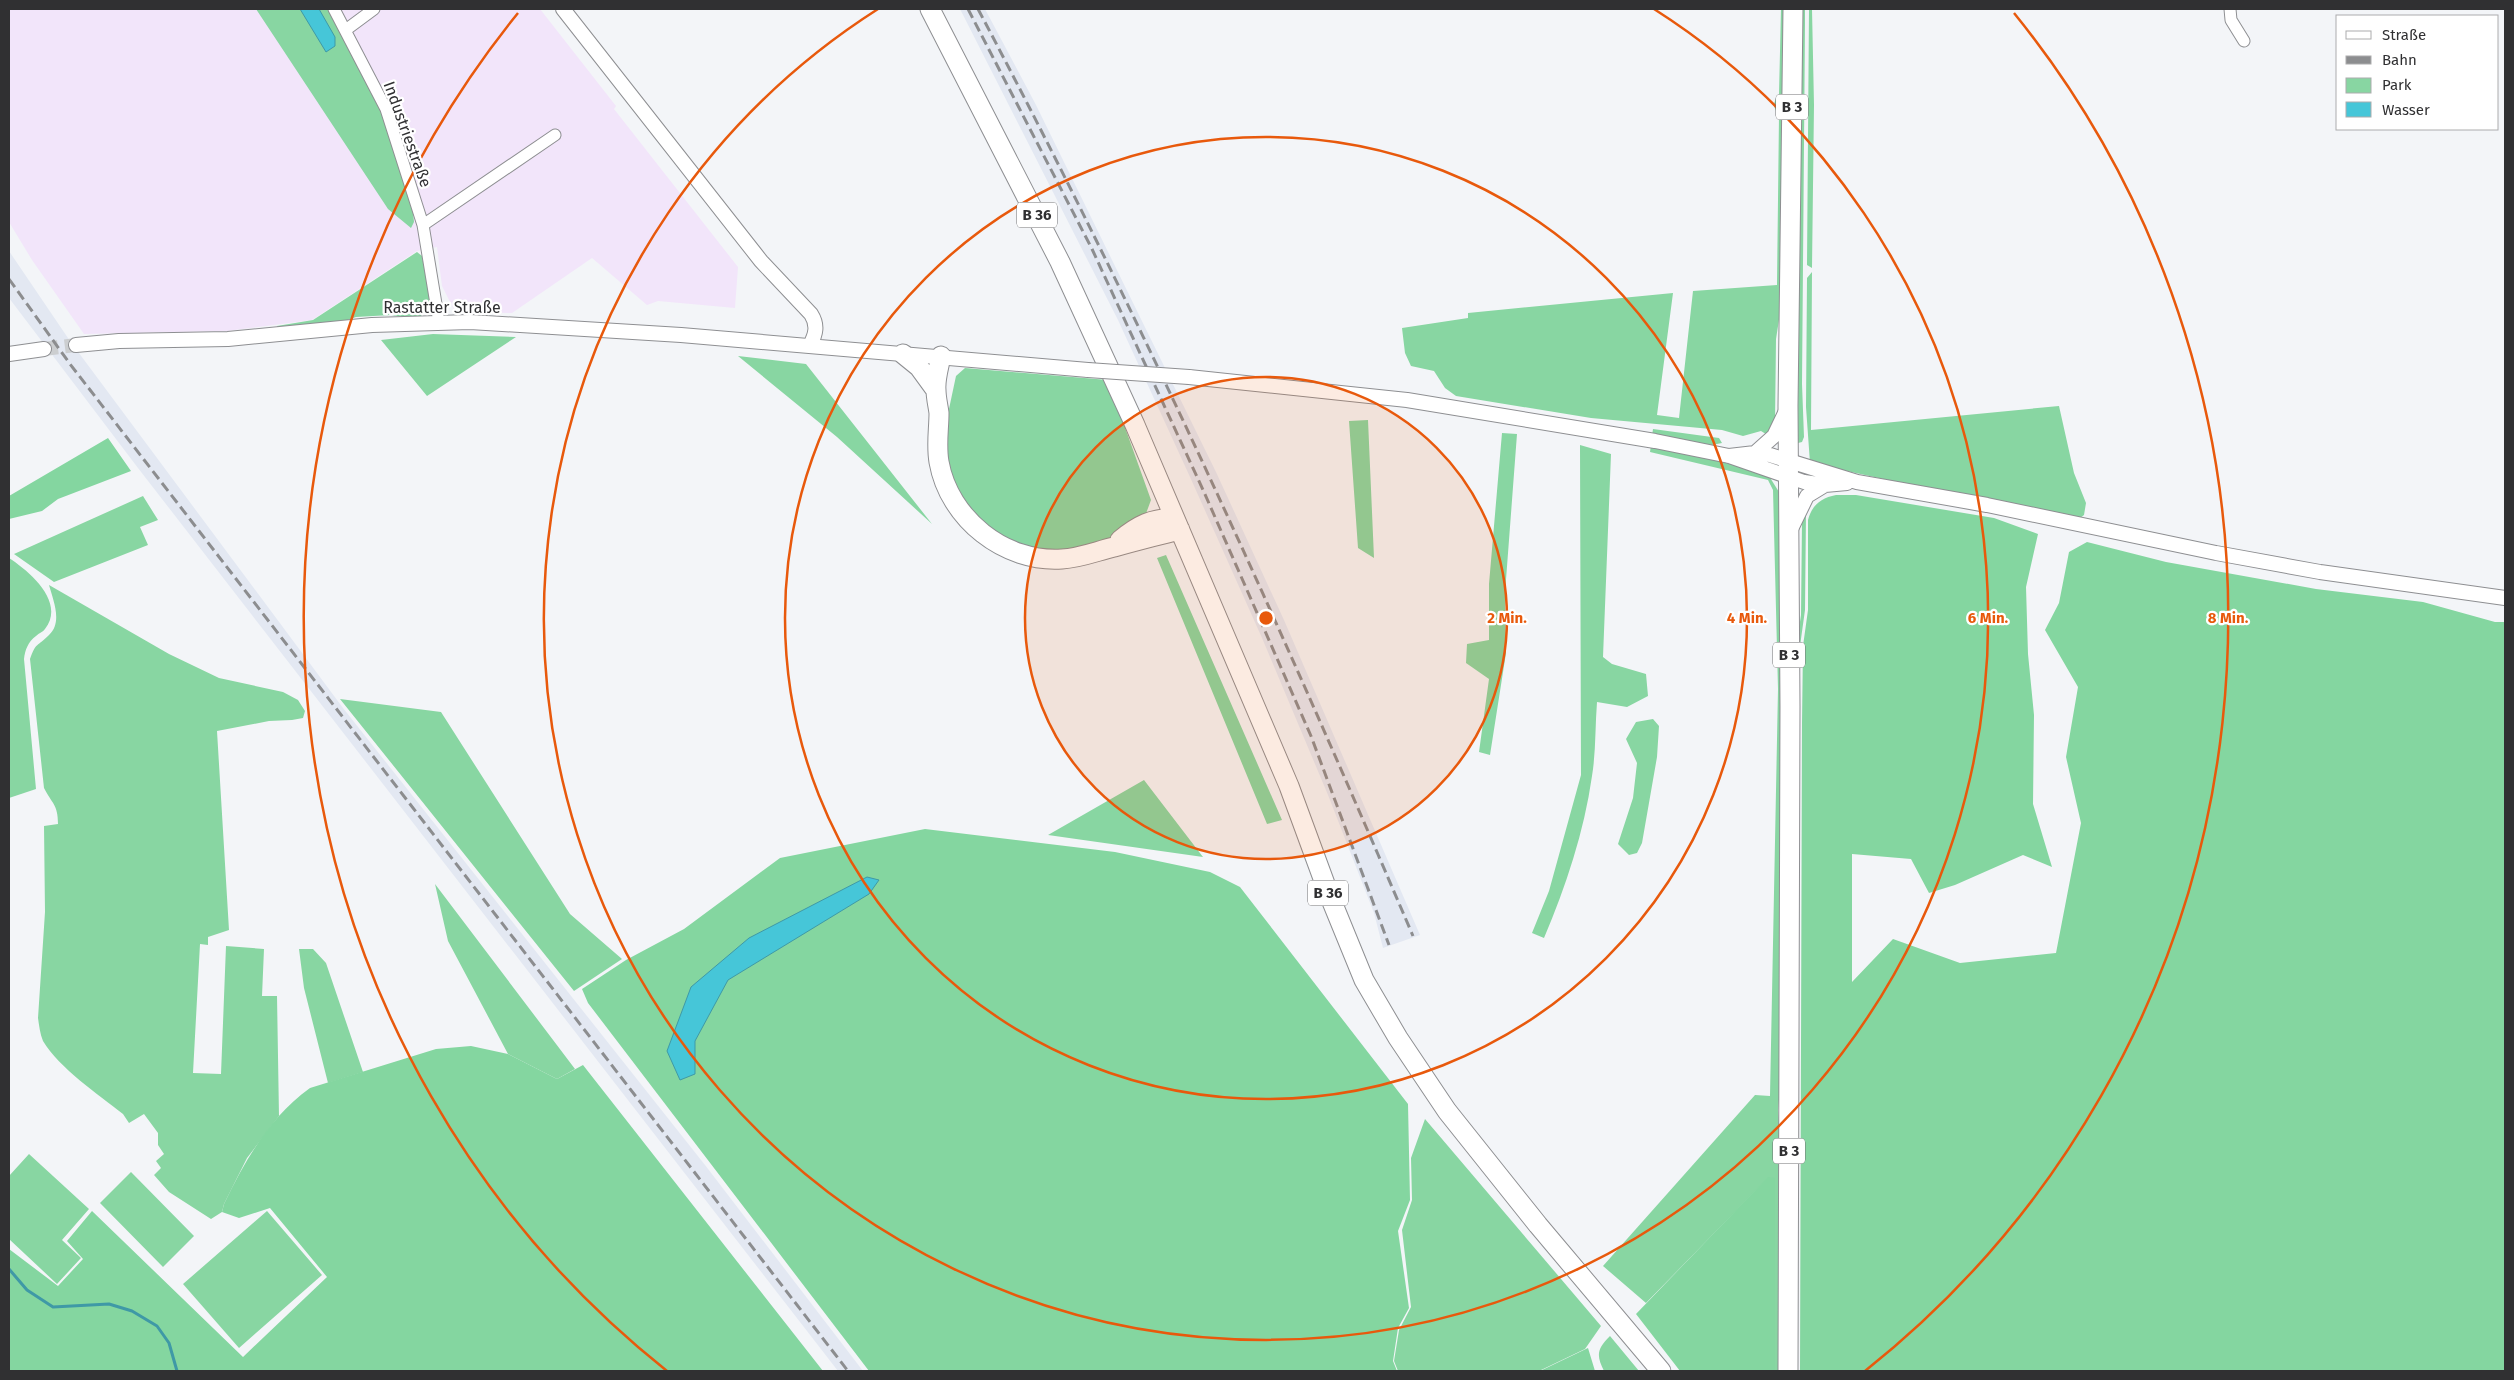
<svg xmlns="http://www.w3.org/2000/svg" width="2514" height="1380" font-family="'Fira Sans',sans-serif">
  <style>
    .commercial { fill: #f2e5fa }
    .built { fill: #e3e8f2 }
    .green { fill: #88d6a2 }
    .forest { fill: #84d6a0 }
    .water { fill: #46c6d8; stroke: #3f99a6 }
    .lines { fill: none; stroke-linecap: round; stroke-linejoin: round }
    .stream { stroke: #3f99a6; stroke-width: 3 }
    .tertiary-tunnel { stroke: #ccced0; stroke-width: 14; stroke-dasharray: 14 7; stroke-linecap: butt }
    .minor-casing { stroke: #8e8f92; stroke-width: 13 }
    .tertiary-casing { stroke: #8e8f92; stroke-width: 16 }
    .primary-casing { stroke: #8e8f92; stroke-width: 21 }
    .minor { stroke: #fff; stroke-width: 11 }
    .tertiary { stroke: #fff; stroke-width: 14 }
    .primary { stroke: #fff; stroke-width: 19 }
    .rail { stroke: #8c8d8f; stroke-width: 3; stroke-dasharray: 10 5; stroke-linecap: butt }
    .tertiary-bridge-casing { stroke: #8e8f92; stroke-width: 16; stroke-linecap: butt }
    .tertiary-bridge { stroke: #fff; stroke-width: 14 }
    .ring { fill: none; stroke: #e8590c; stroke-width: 2.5 }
    .labels { text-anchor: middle; stroke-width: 4.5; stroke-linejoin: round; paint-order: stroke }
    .shield { fill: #fff; stroke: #6e6e70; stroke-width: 1 }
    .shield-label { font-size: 15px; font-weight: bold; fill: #303032 }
    .street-label { font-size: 16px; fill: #303032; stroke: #fff }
    .centre { fill: #e8590c; stroke: #fff; stroke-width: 2.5 }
    .ring-label { font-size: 15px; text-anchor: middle; font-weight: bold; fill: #e8590c; stroke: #fff; stroke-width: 4.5; stroke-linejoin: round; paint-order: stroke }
  </style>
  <rect width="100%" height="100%" fill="#f3f5f8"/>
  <path class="commercial" d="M9,9H540L616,106L614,109L738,267L735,308L658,301L647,305L592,258L512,313L455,312L442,286L437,247L417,251L312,320L227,331L84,334L32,260L9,222Z"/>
  <path class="built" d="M960,9H985L1036,105L1216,472L1284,620L1420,935L1383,948L1374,913L1328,795L1262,638L1190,477L1118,320Z
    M9,251L70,341L343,708L705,1165L863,1371H838L138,468L9,298Z"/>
  <path class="green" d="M256,9H328L359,61L383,113L413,212L414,222L411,228L388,209Z
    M1781,9H1786L1783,294L1776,339L1775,422L1769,436L1761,431L1743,436L1722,430L1591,418L1456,396L1445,388L1434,371L1411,366L1405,353L1402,328L1468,318V313L1673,293L1657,415L1679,418L1693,291L1777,285L1779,115C1772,106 1773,103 1779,94Z
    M1799,9H1805V23L1802,384L1804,437L1802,442L1798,443Z
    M1809,9H1812L1814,105L1812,268L1807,265Z
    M417,252L422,256L430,300L425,312L420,317L412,318L391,315L356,317L339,323L278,330L277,326L313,320Z
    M1812,272L1811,430L2059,406L2074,473L2086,503L2084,515L2076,521L1810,463L1806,407L1807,278Z
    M433,334L516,337L427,396L381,340Z
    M738,356L806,364L932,524L837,437Z
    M965,368L1108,380L1151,500L1144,519L1123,536L1050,556L992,534L962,502L948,466L946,423L956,376Z
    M1368,420L1374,558L1358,548L1349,421Z
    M1653,429L1719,438L1722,443L1712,445L1652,436Z
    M1502,433L1517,434L1505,593L1506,653L1490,755L1479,752L1489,679L1466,663L1467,644L1489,640V584Z
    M1580,445L1611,454L1603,657L1612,664L1646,674L1648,696L1627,707L1597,702C1595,727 1596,752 1592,776C1584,832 1566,886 1544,938L1532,933L1549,891L1581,775Z
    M1651,445L1740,466L1769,476L1779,492L1783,1057L1778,1110L1782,1177V1371H1775V1178H1768L1646,1303L1603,1266L1755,1095L1770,1096L1778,689L1773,490L1768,480L1650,452Z
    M143,496L158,520L140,527L148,545L54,582L14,554Z
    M1806,512L1805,610L1800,646L1798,1129L1797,642L1801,615L1802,520Z
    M1166,555L1282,820L1267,824L1157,558Z
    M9,558C29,571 66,602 45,629C43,632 39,633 36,636C28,642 25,650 24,659L36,789L9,798Z
    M49,585L169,654L219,678L283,692L298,700L305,711L303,718L292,720L269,721L217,731L229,930L208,937V945L200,944L193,1073L221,1074L226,946L264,949L262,996H277L279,1116L247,1158L224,1204L222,1212L211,1219L169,1192L154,1175L161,1168L156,1161L164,1154L158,1145V1133L144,1114L129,1123L123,1114C98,1094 59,1068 43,1041C40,1034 39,1025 38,1018L45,912L44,826L58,824C58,804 52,804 44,788L30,659C36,642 37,647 49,635C63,622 53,600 49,585Z
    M340,699L441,712L570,914L622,959L574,991Z
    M1653,719L1659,726L1657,757L1642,843L1637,853L1629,855L1618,844L1633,798L1637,763L1626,739L1636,722Z
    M1144,780L1203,857L1048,835Z
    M435,884L575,1069L557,1079L508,1054L448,941Z
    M299,949H313L326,963L363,1072L328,1083L304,988Z
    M1425,1119L1601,1326L1585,1349L1539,1371H1398L1394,1361L1399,1330L1411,1307L1402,1230L1412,1200L1411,1158Z
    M29,1154L89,1209L62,1240L81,1258L57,1284L9,1239V1176Z
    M131,1172L194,1236L163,1267L100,1203Z
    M267,1211L322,1275L239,1348L183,1284Z
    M1610,1336L1639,1371H1604C1596,1355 1597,1349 1610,1336Z"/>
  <path class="forest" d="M108,438L131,471L58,499L42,511L9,519V496Z
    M1836,495H1856L1994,518L2038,534L2026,587L2028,654L2034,715L2033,804L2052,867L2023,855L1955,885L1929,893L1911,859L1852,854V982L1893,939L1960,963L2056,953L2081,823L2066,757L2078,687L2045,630L2059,603L2069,552L2087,542L2166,562L2316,589L2423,602L2495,622H2505V1371H1800L1802,723L1803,646L1808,610V520C1812,505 1821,498 1836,495Z
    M925,829L1115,852L1210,872L1240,887L1408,1104L1410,1200L1398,1231L1409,1308L1398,1328L1393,1361L1397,1371H869L588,1003L582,989L626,960L684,929L780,858Z
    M471,1046L508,1054L557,1079L583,1065L823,1371H9V1249L58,1286L83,1259L67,1241L92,1211L243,1357L327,1277L270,1208L239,1218L222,1212L224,1204C246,1159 269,1118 310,1088L436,1049Z
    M1768,1177L1775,1178V1371H1680L1636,1314Z
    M1588,1348L1595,1371H1540Z"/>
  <path class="water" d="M300,9H319L335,37V46L326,52Z
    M867,877L879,880L869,894L728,980L695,1041V1074L680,1080L667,1051L691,987L749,938Z"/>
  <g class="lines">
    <path class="stream" d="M9,1269L27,1290L53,1307L109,1304L132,1311L157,1326L169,1343L177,1371"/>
    <path class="tertiary-tunnel" d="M44,349L76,345"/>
    <defs>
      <path id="minor" d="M334,9L386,109L423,225L439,322
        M2230,9L2231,20L2244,41
        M347,29L374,9
        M423,225L555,135"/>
      <path id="tertiary" d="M563,9L761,261L811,314C818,325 816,334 810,345
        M76,345L119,341L228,339L372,325L470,322L681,335L1088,370
        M9,354L44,349
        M1189,377L1407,400L1655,441L1729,456L1804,482L1825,485L1847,483
        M1755,453L1774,436L1786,411
        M1729,456L1755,453L1770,455L1857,482L1987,505L2216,553L2320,572L2505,598
        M1790,531L1807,496L1825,485"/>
      <path id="primary" d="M930,9L1060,262L1135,425L1289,786L1328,892L1364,980L1398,1038L1447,1111L1538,1225L1661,1371
        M903,354L919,367L935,389
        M941,356C939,367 935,379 936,390C936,398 938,405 939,413C939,429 936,445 939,462C949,519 1005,563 1062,559C1080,558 1097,551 1114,547C1136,541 1158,535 1180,530
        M1120,540C1137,526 1153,517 1175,519
        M1788,1371L1790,706L1788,406L1793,9"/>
    </defs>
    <use href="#minor" class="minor-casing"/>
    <use href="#tertiary" class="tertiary-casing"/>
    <use href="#primary" class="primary-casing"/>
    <use href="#minor" class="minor"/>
    <use href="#tertiary" class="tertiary"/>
    <use href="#primary" class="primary"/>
    <path class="rail" d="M968,9L1092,249L1204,492L1311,736L1389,945
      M978,9C1138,311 1279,622 1413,936
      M9,279L70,364L848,1371"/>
    <defs>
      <path id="tertiary-bridge" d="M1088,370L1189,377"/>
    </defs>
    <use href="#tertiary-bridge" class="tertiary-bridge-casing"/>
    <use href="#tertiary-bridge" class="tertiary-bridge"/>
  </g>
  <circle cx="1266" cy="618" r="241" fill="#e8590c" fill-opacity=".12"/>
  <g class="ring">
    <circle cx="1266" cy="618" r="241"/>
    <circle cx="1266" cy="618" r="481"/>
    <path d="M1654 9A722 722 0 1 1 878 9"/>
    <path d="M667 1371A962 962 0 0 1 518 13M2014 13A962 962 0 0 1 1865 1371"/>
  </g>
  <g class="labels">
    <g class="shield">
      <rect x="1776" y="94.5" width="32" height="25" rx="4"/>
      <rect x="1017" y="202.5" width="40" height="25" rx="4"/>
      <rect x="1773" y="642.5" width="32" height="25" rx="4"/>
      <rect x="1308" y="880.5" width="40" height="25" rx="4"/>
      <rect x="1773" y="1138.5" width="32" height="25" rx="4"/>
    </g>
    <g class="shield-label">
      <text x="1792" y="112">B 3</text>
      <text x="1037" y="220">B 36</text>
      <text x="1789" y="660">B 3</text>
      <text x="1328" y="898">B 36</text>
      <text x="1789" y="1156">B 3</text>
    </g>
    <g class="street-label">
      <text transform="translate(408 134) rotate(70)" y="6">Industriestraße</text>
      <text x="442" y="313">Rastatter Straße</text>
    </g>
  </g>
  <circle cx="1266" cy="618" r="8" class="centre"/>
  <g class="ring-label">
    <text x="1507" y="623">2 Min.</text>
    <text x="1747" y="623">4 Min.</text>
    <text x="1988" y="623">6 Min.</text>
    <text x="2228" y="623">8 Min.</text>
  </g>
  <rect width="2514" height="1380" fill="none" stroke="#303032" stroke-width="20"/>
  <rect x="2336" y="15" width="162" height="115" fill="#ffffff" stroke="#acacad"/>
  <rect x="2346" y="31" width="25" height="8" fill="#ffffff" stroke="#acacad"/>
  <text x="2382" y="40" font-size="15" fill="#303032">Straße</text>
  <rect x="2346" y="56" width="25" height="8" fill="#8c8d8f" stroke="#acacad"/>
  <text x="2382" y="65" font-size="15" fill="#303032">Bahn</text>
  <rect x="2346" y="78" width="25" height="15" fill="#88d6a2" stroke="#acacad"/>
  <text x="2382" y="90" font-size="15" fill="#303032">Park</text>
  <rect x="2346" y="102" width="25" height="15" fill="#46c6d8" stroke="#acacad"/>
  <text x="2382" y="115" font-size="15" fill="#303032">Wasser</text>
</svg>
